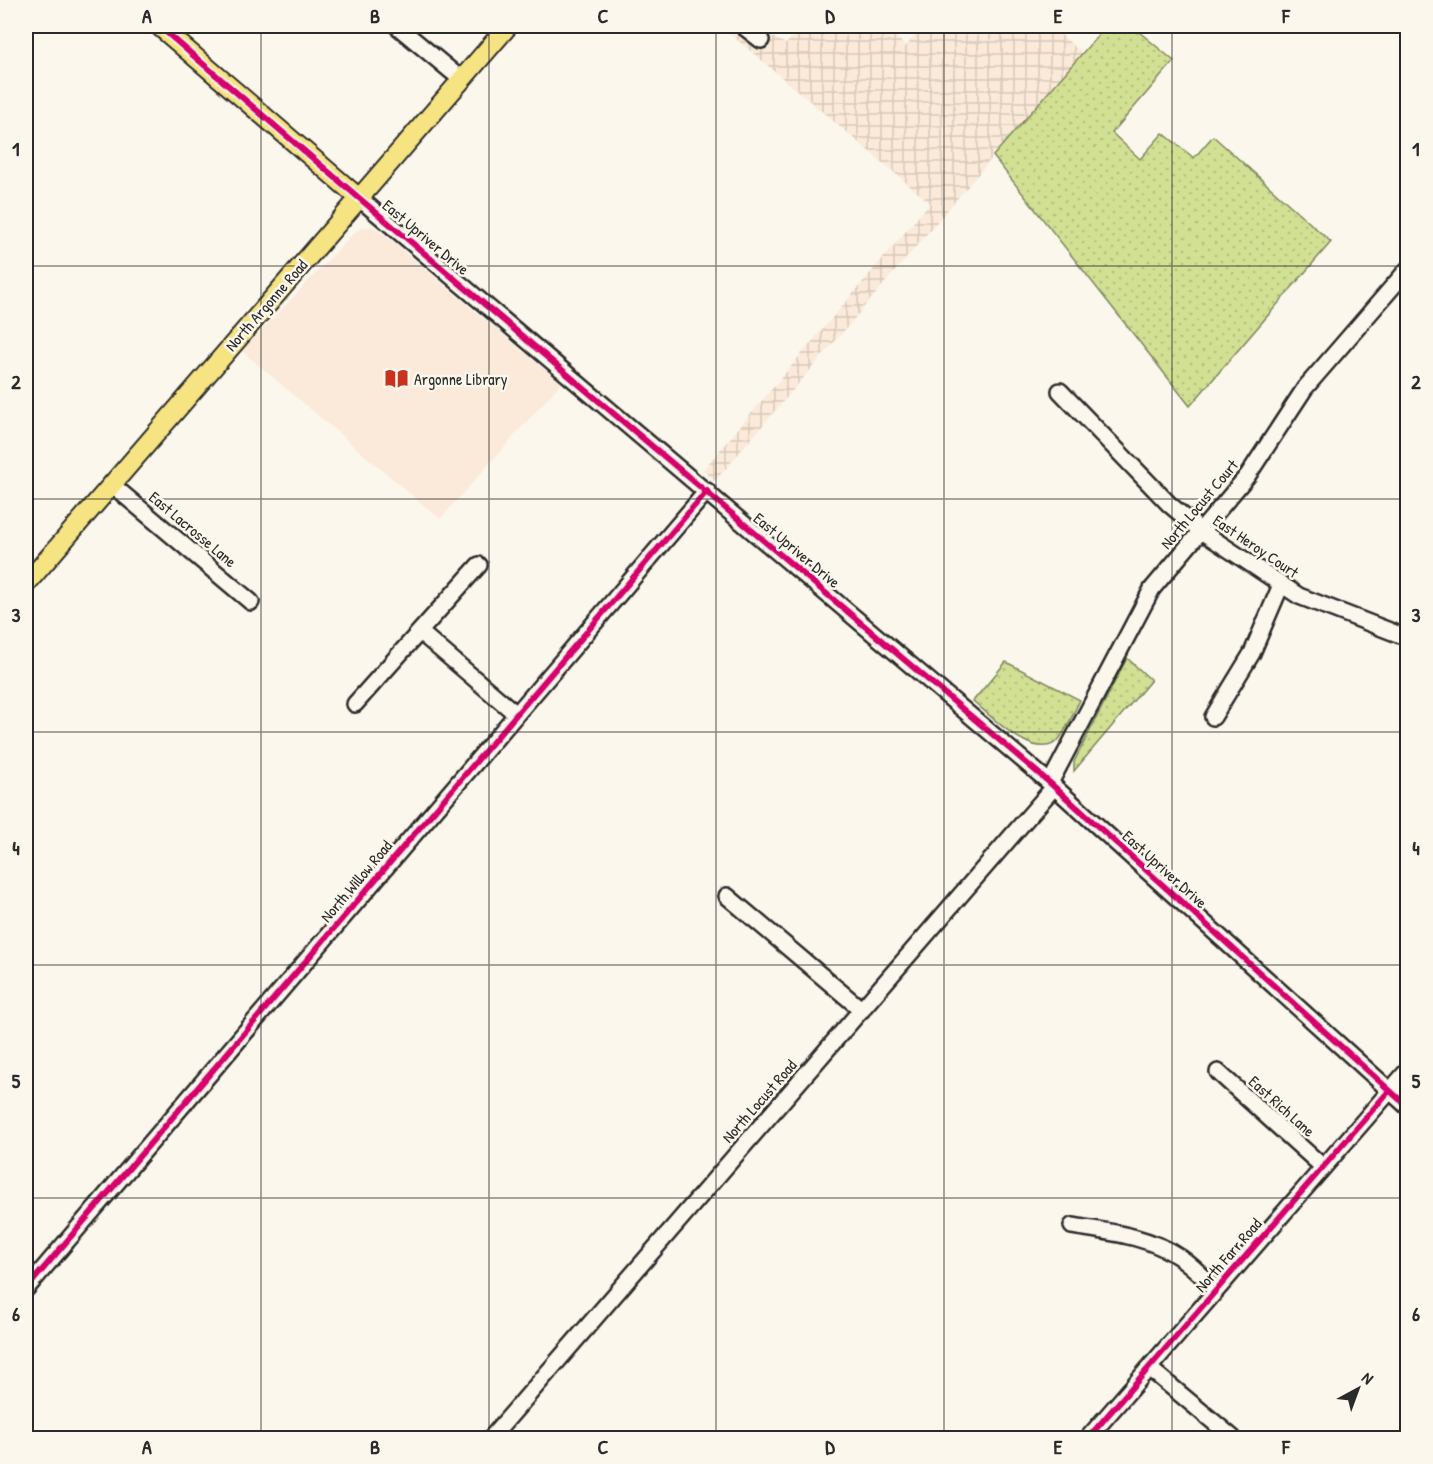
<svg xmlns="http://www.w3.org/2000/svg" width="1433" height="1464" font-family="'Patrick Hand',sans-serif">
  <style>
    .built { fill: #fbe9d9 }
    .industrial { fill: url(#industrial-grid) }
    .grass { fill: url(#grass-dots); stroke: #7e865f; stroke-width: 1.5 }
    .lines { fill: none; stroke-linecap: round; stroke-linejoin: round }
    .minor-casing { stroke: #2b2b2b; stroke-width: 20 }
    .major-casing { stroke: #2b2b2b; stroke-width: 22 }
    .minor { stroke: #fbf7ec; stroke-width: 15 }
    .major { stroke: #f6e381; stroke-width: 18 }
    .cycleway-casing { stroke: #fbf7ec; stroke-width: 10 }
    .cycleway { stroke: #d6006c; stroke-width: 6 }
    .grid { fill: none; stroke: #2b2b2b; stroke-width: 1.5; stroke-opacity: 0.55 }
    .labels { text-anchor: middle; stroke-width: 5; stroke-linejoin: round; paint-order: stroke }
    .street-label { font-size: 16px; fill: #2b2b2b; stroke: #fbf7ec }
    .poi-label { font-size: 16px; fill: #2b2b2b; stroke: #fbf7ec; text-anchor: start }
    .neatline { fill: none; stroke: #2b2b2b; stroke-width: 2 }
    .grid-label { font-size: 20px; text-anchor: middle; font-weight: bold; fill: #2b2b2b }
  </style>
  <defs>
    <pattern id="industrial-grid" width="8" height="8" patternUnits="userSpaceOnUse" patternTransform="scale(1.5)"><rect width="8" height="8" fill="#fbe9d9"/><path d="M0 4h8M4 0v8" fill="none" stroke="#d7c8ba"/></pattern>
    <pattern id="grass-dots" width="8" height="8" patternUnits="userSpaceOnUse" patternTransform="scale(1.5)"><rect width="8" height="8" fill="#d2e093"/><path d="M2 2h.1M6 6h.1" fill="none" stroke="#b4c07f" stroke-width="1.8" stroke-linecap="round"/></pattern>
  </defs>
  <rect width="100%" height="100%" fill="#fbf7ec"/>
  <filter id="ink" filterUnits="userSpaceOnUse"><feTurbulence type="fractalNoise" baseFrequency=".0167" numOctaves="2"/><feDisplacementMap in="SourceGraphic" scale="12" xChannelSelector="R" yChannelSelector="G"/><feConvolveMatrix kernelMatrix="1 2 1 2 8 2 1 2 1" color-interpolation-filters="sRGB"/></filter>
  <g filter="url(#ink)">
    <path class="built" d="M370,227L378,230L561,383L440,519L242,351L354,233L362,228Z"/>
    <path class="industrial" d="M721,26H756L763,32L786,44L802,26H888L905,47L924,26H1051L1082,53L715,481L703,470L930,203Z"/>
    <path class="grass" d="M1106,26H1132L1174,61L1112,133L1140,159L1163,133L1194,158L1213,136L1331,242L1190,406L993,156Z
      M1127,658L1151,680L1074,771V762Z
      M1006,662L1080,700C1074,712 1068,727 1060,738C1038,766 991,716 973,701Z"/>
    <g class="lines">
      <defs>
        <path id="minor" d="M397,26L462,80
          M743,26L761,40
          M359,198L1050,783L1408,1107
          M1060,391L1169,504L1201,531L1299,596L1408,638
          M111,484L251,602
          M420,632L516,714
          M355,704L479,565
          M1213,717L1252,653L1281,585
          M1050,783L1152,589L1248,475L1305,388L1408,269
          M727,896L862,1010
          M1218,1072L1323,1167
          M1072,1226C1110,1232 1149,1236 1181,1258C1194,1267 1205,1279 1216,1289
          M26,1289L707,491
          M1149,1368L1233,1438
          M491,1438L1054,787
          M1088,1438L1408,1070"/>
        <path id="major" d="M159,26L359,198
          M26,584L508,26"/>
      </defs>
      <use href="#minor" class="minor-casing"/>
      <use href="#major" class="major-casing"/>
      <use href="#minor" class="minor"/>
      <use href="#major" class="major"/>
      <defs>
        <path id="cycleway" d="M159,26L359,198L1050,783L1408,1107
          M26,1289L707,491
          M1088,1438L1389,1091"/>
      </defs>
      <use href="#cycleway" class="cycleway-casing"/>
      <use href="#cycleway" class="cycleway"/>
    </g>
  </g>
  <path class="grid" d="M261,26V1438M489,26V1438M716,26V1438M944,26V1438M1172,26V1438M26,266H1408M26,499H1408M26,732H1408M26,965H1408M26,1198H1408"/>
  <defs>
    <symbol id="library-bare" viewBox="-9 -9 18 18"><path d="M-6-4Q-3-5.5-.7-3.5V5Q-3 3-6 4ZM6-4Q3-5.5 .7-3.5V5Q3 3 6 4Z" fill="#c8321e" stroke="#fbf7ec" stroke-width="2.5" paint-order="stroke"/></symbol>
  </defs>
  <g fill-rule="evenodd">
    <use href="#library-bare" x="380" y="362" width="33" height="33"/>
  </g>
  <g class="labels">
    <g class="street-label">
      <text transform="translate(426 237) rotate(40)" y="6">East Upriver Drive</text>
      <text transform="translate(266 305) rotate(-49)" y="6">North Argonne Road</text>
      <text transform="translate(1199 504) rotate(-50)" y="6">North Locust Court</text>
      <text transform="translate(193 529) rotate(40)" y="6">East Lacrosse Lane</text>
      <text transform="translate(1256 546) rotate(34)" y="6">East Heroy Court</text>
      <text transform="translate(797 550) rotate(40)" y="6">East Upriver Drive</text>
      <text transform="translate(1165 869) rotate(42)" y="6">East Upriver Drive</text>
      <text transform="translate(356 881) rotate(-50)" y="6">North Willow Road</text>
      <text transform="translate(759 1101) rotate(-49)" y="6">North Locust Road</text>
      <text transform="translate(1282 1106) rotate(42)" y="6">East Rich Lane</text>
      <text transform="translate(1228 1255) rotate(-49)" y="6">North Farr Road</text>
    </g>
    <g class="poi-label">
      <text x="414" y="385">Argonne Library</text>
    </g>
  </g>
  <rect width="1433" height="1464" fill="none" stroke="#fbf7ec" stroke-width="66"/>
  <g transform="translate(1358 1389) rotate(41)" stroke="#fbf7ec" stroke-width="4.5" paint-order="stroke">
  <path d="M0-4.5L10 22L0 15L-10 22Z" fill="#2b2b2b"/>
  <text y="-9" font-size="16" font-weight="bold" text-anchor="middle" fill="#2b2b2b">N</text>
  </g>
  <rect x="33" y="33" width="1367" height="1398" class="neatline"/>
  <g class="grid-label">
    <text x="147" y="23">A</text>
    <text x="375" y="23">B</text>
    <text x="603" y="23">C</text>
    <text x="830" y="23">D</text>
    <text x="1058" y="23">E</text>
    <text x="1286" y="23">F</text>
    <text x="16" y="156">1</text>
    <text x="1416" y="156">1</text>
    <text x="16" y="389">2</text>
    <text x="1416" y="389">2</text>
    <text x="16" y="622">3</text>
    <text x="1416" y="622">3</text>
    <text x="16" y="855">4</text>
    <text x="1416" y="855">4</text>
    <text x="16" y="1088">5</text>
    <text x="1416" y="1088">5</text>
    <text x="16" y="1321">6</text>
    <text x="1416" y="1321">6</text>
    <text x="147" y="1454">A</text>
    <text x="375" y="1454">B</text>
    <text x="603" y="1454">C</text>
    <text x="830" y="1454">D</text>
    <text x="1058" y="1454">E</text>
    <text x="1286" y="1454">F</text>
  </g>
</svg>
